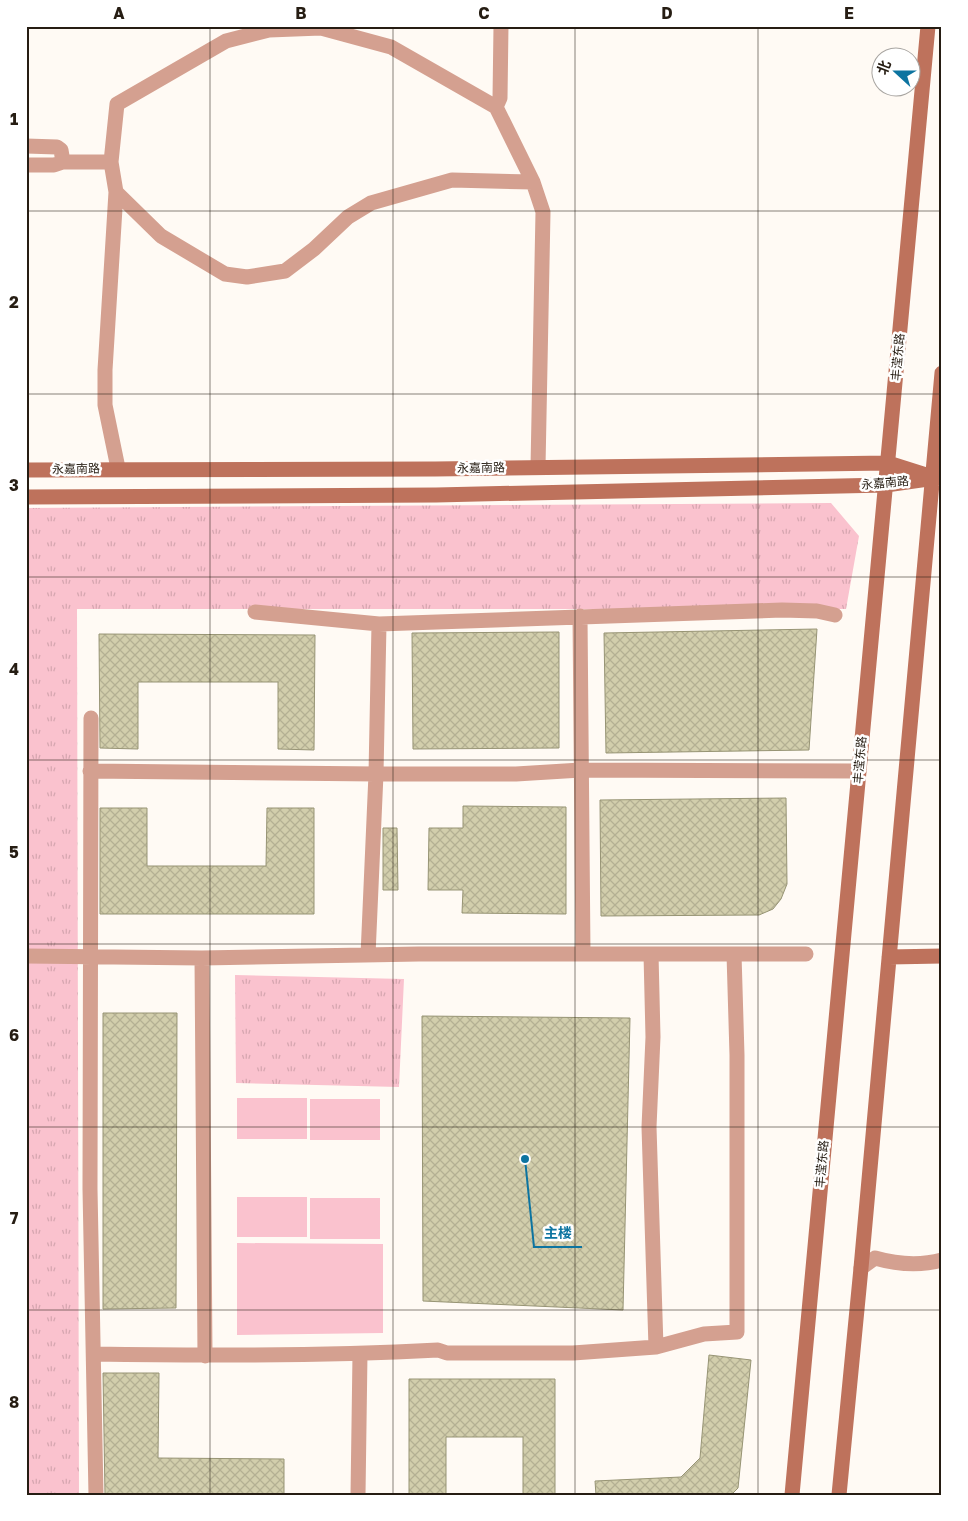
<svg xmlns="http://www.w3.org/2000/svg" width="968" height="1521" font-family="'Golos Text','Noto Sans SC',sans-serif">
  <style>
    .park { fill: url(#park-tufts) }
    .garden { fill: #fac2ce }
    .building { fill: url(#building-cross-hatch); stroke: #979474 }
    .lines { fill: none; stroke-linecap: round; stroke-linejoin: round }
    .street { stroke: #d4a090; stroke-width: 15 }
    .secondary { stroke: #be725c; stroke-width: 15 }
    .grid { fill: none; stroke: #261d13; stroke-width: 1; stroke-opacity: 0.55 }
    .labels { text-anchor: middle; stroke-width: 5; stroke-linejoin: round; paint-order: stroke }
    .street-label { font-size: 12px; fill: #261d13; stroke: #fff }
    .leader { fill: none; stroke: #0d74a0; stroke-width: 2 }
    .callout-dot { fill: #0d74a0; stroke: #fff; stroke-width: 2 }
    .callout-label { font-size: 14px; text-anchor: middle; font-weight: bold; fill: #0d74a0; stroke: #fff; stroke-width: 5; stroke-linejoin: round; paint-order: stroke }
    .neatline { fill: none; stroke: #261d13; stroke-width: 2 }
    .grid-label { font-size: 16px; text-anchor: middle; font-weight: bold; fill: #261d13 }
  </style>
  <defs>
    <pattern id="park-tufts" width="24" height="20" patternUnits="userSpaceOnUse" patternTransform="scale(1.25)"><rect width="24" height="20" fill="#fac2ce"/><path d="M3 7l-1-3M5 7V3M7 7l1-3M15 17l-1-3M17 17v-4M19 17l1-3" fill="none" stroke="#d6a6b0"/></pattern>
    <pattern id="building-cross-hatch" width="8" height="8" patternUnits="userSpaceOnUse" patternTransform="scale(1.25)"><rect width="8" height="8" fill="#d2ceac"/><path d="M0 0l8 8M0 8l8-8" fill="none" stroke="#b4b093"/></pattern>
  </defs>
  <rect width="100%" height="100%" fill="#fffaf4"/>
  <path class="park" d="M831,503L859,536L846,609H77L79,1495H26V508Z
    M235,975L404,979L399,1087L236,1083Z"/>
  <path class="garden" d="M237,1098H307V1139H237Z
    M310,1099H380V1140H310Z
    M237,1197H307V1237H237Z
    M310,1198H380V1239H310Z
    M237,1243L383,1244V1333L237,1335Z"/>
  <path class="building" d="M817,629L809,750L606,753L604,633Z
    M559,632V748L413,749L412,633Z
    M99,634L315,635L314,750L278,749V682H138V749L100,748Z
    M786,798L787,884L781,899L773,909L759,915L601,916L600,800Z
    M463,806L566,807V914L462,913L463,890H428L429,828H463Z
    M100,808H147V866H266L267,808H314V914H100Z
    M383,828H397L398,890H383Z
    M103,1013H177L176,1308L103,1309Z
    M422,1016L630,1018L623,1310L423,1301Z
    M709,1355L751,1360L738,1488L731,1495H596L595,1481L681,1477L700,1458Z
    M103,1373H159L158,1458L284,1459V1495H105Z
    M409,1379H555V1495H523V1437H446V1495H409Z"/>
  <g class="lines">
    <path class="street" d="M501,26L500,98L496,107L533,182L543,212L538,467
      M26,146L57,147L61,150L63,162L54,165H26
      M63,162H111
      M116,192L161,236L225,274L247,277L285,271L314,249L348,217L371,203L452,180L533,182
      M118,468L105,405V370L116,192L111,162L117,104L226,41L269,30L321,28L391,47L496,107
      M255,612L379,624L782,610L817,611L835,615
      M580,616L583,954
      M91,718L90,1189L96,1495
      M90,771L376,774H516L581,770L859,771
      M651,954L653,1037L649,1127L656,1347
      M368,955L376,774L379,624
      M26,956L202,958L419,954H806
      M202,958L205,1356
      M861,1268L875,1258C896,1264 920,1266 942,1260
      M94,1354C209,1356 323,1356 438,1350L447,1353H573L656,1347L704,1334L737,1332V1055L734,954
      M358,1495L360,1354"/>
    <path class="secondary" d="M26,470L435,469L888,463L929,476
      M26,497L436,495L886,485L942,477
      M889,957L942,956
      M792,1495L928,26
      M839,1495L861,1268L942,373"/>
  </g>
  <path class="grid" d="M210,26V1495M393,26V1495M575,26V1495M758,26V1495M26,211H942M26,394H942M26,577H942M26,760H942M26,944H942M26,1127H942M26,1310H942"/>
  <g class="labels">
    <g class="street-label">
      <text transform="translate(898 357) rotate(-85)" y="4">丰滢东路</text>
      <text transform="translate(481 468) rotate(-1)" y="4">永嘉南路</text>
      <text transform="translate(76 469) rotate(-1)" y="4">永嘉南路</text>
      <text transform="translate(885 483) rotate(-5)" y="4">永嘉南路</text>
      <text transform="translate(860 760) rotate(-85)" y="4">丰滢东路</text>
      <text transform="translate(822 1164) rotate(-85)" y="4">丰滢东路</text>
    </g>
  </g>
  <path class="leader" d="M525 1159L534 1247H582"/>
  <circle class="callout-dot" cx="525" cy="1159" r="5"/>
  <g class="callout-label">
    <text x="558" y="1238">主楼</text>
  </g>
  <rect width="968" height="1521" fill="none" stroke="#ffffff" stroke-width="55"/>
  <g transform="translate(896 72) rotate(291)"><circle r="24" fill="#ffffff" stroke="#a8a5a1"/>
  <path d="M0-4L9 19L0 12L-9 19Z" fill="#0d74a0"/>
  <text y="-8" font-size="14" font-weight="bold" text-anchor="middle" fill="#261d13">北</text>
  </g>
  <rect x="28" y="28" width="912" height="1466" class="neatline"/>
  <g class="grid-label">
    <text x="119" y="19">A</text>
    <text x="301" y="19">B</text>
    <text x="484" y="19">C</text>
    <text x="667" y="19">D</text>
    <text x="849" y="19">E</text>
    <text x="14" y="125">1</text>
    <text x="14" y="308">2</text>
    <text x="14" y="491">3</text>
    <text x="14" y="675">4</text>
    <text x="14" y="858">5</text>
    <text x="14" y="1041">6</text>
    <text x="14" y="1224">7</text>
    <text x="14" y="1408">8</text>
  </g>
</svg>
